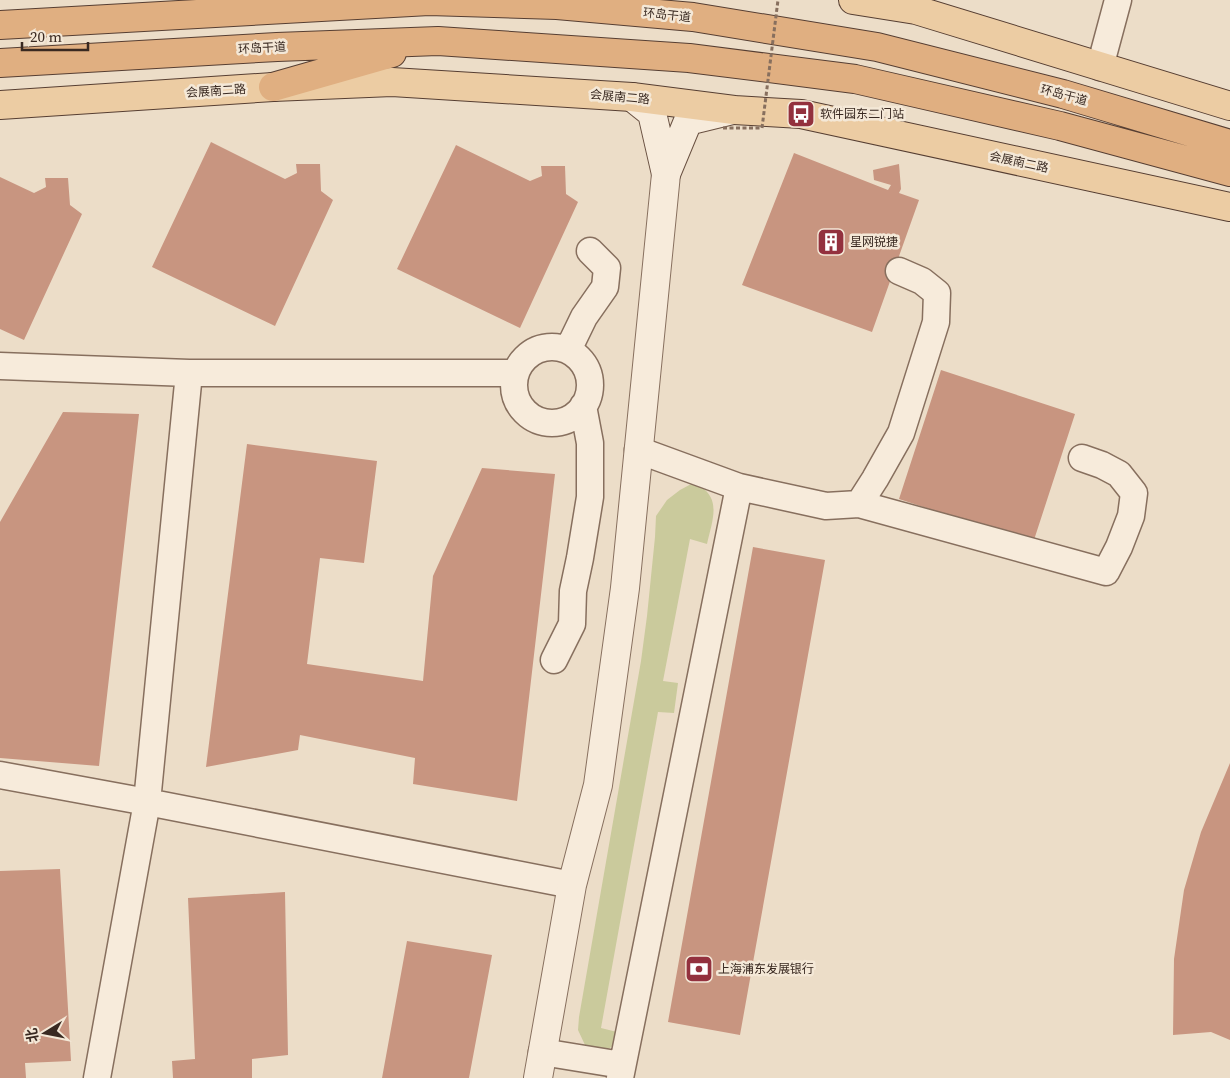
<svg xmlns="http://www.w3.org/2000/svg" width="1230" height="1078" font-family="'Source Serif 4','Noto Sans SC',serif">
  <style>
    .green { fill: #caca9c }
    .building { fill: #c89580 }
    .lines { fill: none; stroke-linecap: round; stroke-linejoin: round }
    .minor-casing { stroke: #876f5e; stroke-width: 29 }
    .tertiary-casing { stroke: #876f5e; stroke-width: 30 }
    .secondary-casing { stroke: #695041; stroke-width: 30 }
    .primary-casing { stroke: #563e32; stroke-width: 30 }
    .trunk-casing { stroke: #563e32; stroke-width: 30 }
    .minor { stroke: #f7ebdb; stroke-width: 26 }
    .tertiary { stroke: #f7ebdb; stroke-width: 28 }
    .secondary { stroke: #f7ebdb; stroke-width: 28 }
    .primary { stroke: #eccca3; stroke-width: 28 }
    .trunk { stroke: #e0af81; stroke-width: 28 }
    .path-bridge { stroke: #876f5e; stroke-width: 3; stroke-dasharray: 4 2.5; stroke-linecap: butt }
    .labels { text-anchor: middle; stroke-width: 5; stroke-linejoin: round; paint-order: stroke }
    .street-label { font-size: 12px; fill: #392921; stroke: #f4e8d7 }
    .poi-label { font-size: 12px; fill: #392921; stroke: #f4e8d7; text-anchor: start }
  </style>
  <rect width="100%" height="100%" fill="#ecddc8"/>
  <path class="green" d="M693,483C723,495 713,518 707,544L690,539L663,681L678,683L674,713L658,712L601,1028L617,1032C614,1049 610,1050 594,1053L585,1045L578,1030L579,1017L641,661L647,616L655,537L656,516L667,500L680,490Z"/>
  <path class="building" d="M211,142L285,179L297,173L296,164H320L321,191L333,200L275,326L152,267Z
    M456,145L530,181L542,176L541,166H565L566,194L578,202L520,328L397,269Z
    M794,153L888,190L891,185L874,180L873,170L899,164L901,189L899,193L919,200L872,332L742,285Z
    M0,177L34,193L46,187L45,178H68L70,205L82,214L24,340L0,329Z
    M941,370L1075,414L1033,543L899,499Z
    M63,412L139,414L99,766L0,758V522Z
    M247,444L377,461L364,563L320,558L307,664L423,681L433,576L482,468L555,474L517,801L413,784L415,758L300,735L298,750L206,767Z
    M753,547L825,560L740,1035L668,1022Z
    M1230,763V1040L1211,1032L1173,1035L1174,959L1184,890L1201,832Z
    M60,869L71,1061L25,1063L26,1078H0V871Z
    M285,892L288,1055L252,1059V1078H173L172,1061L195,1059L188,898Z
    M407,941L492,955L469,1078H382Z"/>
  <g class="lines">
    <defs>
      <path id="minor" d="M1100,67L1118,0
        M514 385a38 38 0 1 1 76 0a38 38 0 1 1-76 0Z
        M568,350L584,317L605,287L607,268L590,251
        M0,366L189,373H515
        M739,487L826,506L859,504L875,479L901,433L936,322L937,293L922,281L899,271
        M859,504L1106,572L1119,547L1131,516L1134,493L1119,474L1102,465L1082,458
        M554,660L572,624L573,591L580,558L590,497V443L583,406
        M0,775L147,802L572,885
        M542,1052L622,1065
        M97,1078L147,802L189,373
        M620,1078L739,487L638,450"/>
      <path id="tertiary" d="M538,1078L572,885L598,785L625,588L666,174"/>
      <path id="secondary" d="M632,97L652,113L666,174
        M666,174L688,121L733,110"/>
      <path id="primary" d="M853,0L916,10L1230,106
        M0,105L273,87L392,82L632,97L734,110L801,114L1230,207"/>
      <path id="trunk" d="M0,25L429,1L557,5L693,17L877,47L1063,94L1230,144
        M0,63L277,47L438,41L689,58L855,79L1060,126L1230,172
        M273,87L392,53"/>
    </defs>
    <use href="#minor" class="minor-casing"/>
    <use href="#tertiary" class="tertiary-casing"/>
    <use href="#secondary" class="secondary-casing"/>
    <use href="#primary" class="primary-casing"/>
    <use href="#trunk" class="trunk-casing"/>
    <use href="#minor" class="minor"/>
    <use href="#tertiary" class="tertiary"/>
    <use href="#secondary" class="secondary"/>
    <use href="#primary" class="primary"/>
    <use href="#trunk" class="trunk"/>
    <path class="path-bridge" d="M723,128H762L778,0"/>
  </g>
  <defs>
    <symbol id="bus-square" viewBox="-11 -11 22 22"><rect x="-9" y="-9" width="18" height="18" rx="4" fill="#93313e" stroke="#f4e8d7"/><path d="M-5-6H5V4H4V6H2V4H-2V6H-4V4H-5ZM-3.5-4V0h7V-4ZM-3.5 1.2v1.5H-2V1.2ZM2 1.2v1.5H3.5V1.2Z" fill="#fff"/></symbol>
    <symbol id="building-square" viewBox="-11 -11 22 22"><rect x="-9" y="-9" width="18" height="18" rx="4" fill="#93313e" stroke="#f4e8d7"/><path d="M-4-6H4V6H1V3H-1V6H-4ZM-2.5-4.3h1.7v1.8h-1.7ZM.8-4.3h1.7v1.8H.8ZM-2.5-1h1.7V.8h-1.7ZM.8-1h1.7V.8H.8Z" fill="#fff"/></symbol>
    <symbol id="bank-square" viewBox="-11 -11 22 22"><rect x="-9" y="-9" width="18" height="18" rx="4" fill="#93313e" stroke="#f4e8d7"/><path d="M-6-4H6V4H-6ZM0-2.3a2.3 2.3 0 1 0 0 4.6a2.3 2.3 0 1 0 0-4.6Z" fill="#fff"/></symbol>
  </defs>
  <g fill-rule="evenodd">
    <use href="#bus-square" x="785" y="98" width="32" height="32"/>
    <use href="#building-square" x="815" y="226" width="32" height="32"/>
    <use href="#bank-square" x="683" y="953" width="32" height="32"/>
  </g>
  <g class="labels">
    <g class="street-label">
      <text transform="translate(667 15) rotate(6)" y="4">环岛干道</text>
      <text transform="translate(262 48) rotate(-3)" y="4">环岛干道</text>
      <text transform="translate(216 91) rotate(-4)" y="4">会展南二路</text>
      <text transform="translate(1064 95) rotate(15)" y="4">环岛干道</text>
      <text transform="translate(620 97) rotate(5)" y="4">会展南二路</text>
      <text transform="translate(1019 162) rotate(12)" y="4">会展南二路</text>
    </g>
    <g class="poi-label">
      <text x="820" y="118">软件园东二门站</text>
      <text x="850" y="246">星网锐捷</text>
      <text x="718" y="973">上海浦东发展银行</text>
    </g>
  </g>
  <g transform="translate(45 1033) rotate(260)" stroke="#f4e8d7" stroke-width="4" paint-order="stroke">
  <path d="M0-4L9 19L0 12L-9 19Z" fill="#392921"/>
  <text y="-8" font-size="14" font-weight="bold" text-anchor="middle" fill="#392921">北</text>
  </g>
  <path d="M22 42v8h66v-8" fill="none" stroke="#392921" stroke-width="2.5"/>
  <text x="30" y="42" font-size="15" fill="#392921" stroke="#f4e8d7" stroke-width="4" paint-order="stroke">20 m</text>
</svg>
